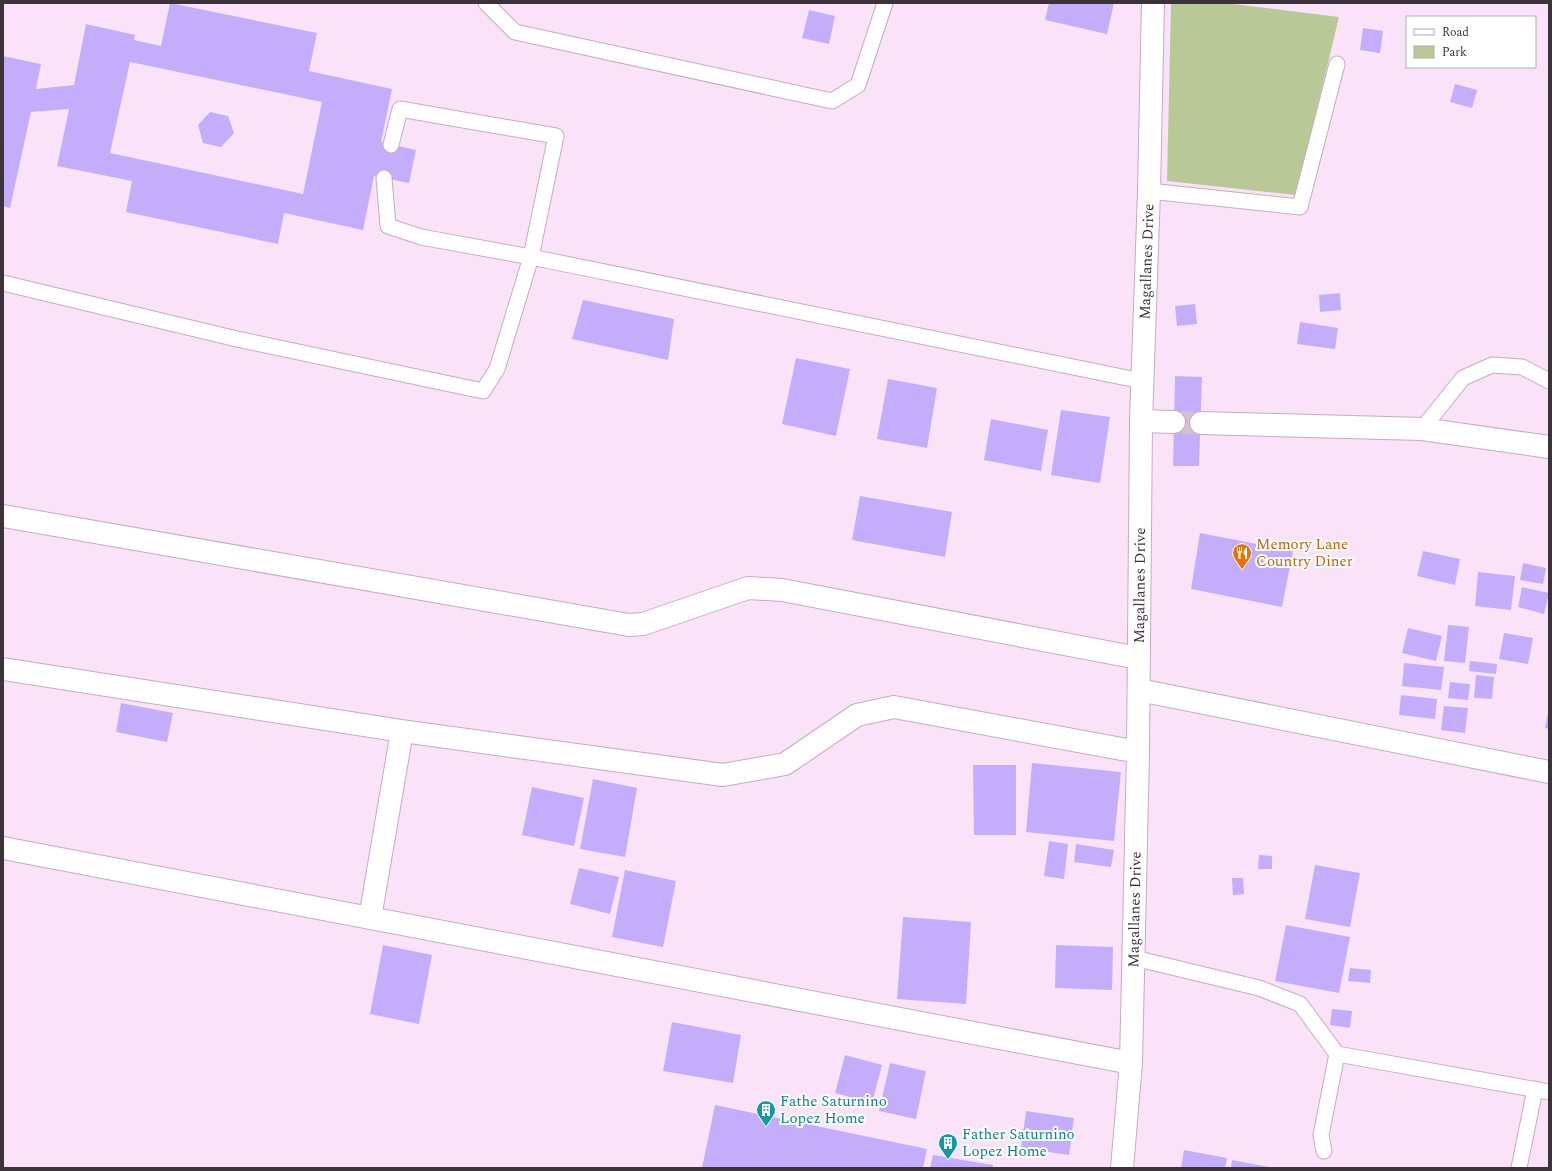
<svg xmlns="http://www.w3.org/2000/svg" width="1552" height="1171" font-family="Spectral,serif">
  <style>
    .green { fill: #b9c897 }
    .building { fill: #c4aefc; fill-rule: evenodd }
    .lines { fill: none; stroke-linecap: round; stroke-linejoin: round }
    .minor-tunnel { stroke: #d4c0d2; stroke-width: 22; stroke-dasharray: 22 11; stroke-linecap: butt }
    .service-casing { stroke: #c3adc1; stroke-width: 17 }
    .minor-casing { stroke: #c3adc1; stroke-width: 24 }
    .tertiary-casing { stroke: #c3adc1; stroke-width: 24 }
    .service { stroke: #fff; stroke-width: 15 }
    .minor { stroke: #fff; stroke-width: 22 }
    .tertiary { stroke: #fff; stroke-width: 22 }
    .labels { text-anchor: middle; stroke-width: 4; stroke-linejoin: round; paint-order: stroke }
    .street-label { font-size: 15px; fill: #3b323a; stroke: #fff }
    .food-label { font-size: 15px; fill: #c56008; stroke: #fff; text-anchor: start }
    .culture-label { font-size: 15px; fill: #0d838f; stroke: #fff; text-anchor: start }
  </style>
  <rect width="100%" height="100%" fill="#fae3f8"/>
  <path class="green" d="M1171,3H1225L1339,17L1296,195L1167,181Z"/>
  <path class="building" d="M170,3L317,33L309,71L392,89L381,142L416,150L409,183L374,176L363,230L284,213L278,244L126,212L132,181L57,166L69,109L31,112L10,208L3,206V56L41,64L36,89L74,85L86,24L135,35L134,40L161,46ZM130,62L322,102L303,194L110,153Z
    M1049,3H1114L1107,34L1045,20Z
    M809,10L835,16L829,44L802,38Z
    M1363,28L1383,31L1380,53L1360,50Z
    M1455,84L1477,90L1472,108L1450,102Z
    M210,112L228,116L234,133L221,147L203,143L198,125Z
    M1340,293L1341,310L1320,312L1319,295Z
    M583,300L674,319L668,360L572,339Z
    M1195,304L1197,324L1177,326L1175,306Z
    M1300,322L1338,328L1335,349L1297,344Z
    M796,358L850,369L836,436L782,424Z
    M1175,376L1202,377L1199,466H1173Z
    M888,379L937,388L927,448L877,439Z
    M1061,410L1110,417L1100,483L1051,475Z
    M991,419L1048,430L1041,471L984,460Z
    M860,496L952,512L945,557L852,540Z
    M1200,533L1293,551L1282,607L1191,589Z
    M1423,551L1460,559L1455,585L1417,576Z
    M1523,563L1546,568L1543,584L1520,580Z
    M1478,572L1515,576L1511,610L1475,606Z
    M1522,587L1549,593L1544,614L1518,607Z
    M1448,625L1469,627L1465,663L1444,661Z
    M1408,628L1442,636L1436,661L1402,653Z
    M1504,633L1533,638L1528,664L1499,659Z
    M1470,661L1497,664L1496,674L1469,671Z
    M1404,663L1444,667L1441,690L1402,686Z
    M1476,675L1494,677L1492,699L1474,698Z
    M1450,682L1470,684L1468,700L1448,698Z
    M1401,695L1437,699L1435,719L1399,715Z
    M121,703L173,713L167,742L116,732Z
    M1444,706L1468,708L1465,733L1441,730Z
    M1548,712L1549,713V729L1545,728Z
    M1032,763L1121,772L1114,841L1026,832Z
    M973,765H1016V835H974Z
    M593,779L637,788L625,857L580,849Z
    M532,787L584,798L574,846L522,835Z
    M1049,841L1068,844L1064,879L1044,876Z
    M1076,844L1114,850L1111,867L1074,862Z
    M1259,855L1272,856V869H1258Z
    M1315,865L1360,873L1350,927L1305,919Z
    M579,868L619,877L610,914L570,904Z
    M625,870L676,881L663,947L612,937Z
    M1232,878H1243L1244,894L1233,895Z
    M903,917L971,922L966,1004L897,999Z
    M1286,925L1350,937L1339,993L1275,981Z
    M383,945L432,955L419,1024L370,1014Z
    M1056,945L1113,947L1112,990L1055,988Z
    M1350,968L1371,970L1370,983L1348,981Z
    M1332,1009L1352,1011L1350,1028L1330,1025Z
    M672,1022L741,1035L733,1083L663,1071Z
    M845,1055L882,1065L872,1103L835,1093Z
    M890,1063L926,1071L916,1119L879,1111Z
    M715,1105L927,1149L923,1168H702Z
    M1026,1111L1074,1118L1069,1155L1021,1148Z
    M1184,1150L1227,1158L1225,1168H1181Z
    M933,1155L993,1165V1168H930Z
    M1232,1160L1269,1167V1168H1231Z"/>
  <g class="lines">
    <path class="minor-tunnel" d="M1174,422L1201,423"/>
    <defs>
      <path id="service" d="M486,3L515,32L832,101L858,85L885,3
        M384,178L388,226L421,237L531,257L1142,381
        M1149,191L1300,207L1337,64
        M3,283L237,339L483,391L497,369L531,257L556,136L400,109L391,145
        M1422,429L1463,378L1492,365L1522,367L1549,381
        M1134,958L1259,988L1300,1004L1337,1054L1549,1092
        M1324,1151L1321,1135L1337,1054
        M1519,1168L1535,1089"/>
      <path id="minor" d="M1141,421L1174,422
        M1201,423L1422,429L1549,447
        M3,516L629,625L643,624L748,588L782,590L1138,658
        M3,669L402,731L723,775L785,764L857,715L894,707L1138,752
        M1139,690L1549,772
        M3,848L1131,1063
        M370,918L402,731"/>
      <g id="tertiary">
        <path id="s1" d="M1122,1168L1131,1063L1138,752L1141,421L1149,191L1153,3"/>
      </g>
    </defs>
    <use href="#service" class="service-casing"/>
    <use href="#minor" class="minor-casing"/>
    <use href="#tertiary" class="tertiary-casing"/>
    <use href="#service" class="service"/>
    <use href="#minor" class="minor"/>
    <use href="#tertiary" class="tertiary"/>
  </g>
  <defs>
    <symbol id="restaurant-pin" viewBox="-11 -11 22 30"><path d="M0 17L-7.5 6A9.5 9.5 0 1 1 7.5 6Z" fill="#e8710a" stroke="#fff"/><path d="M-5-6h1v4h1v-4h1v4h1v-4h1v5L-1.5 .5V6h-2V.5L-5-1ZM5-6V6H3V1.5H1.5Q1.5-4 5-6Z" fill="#fff"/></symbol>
    <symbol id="building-pin" viewBox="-11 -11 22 30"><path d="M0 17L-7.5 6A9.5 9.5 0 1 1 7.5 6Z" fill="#0f9aa8" stroke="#fff"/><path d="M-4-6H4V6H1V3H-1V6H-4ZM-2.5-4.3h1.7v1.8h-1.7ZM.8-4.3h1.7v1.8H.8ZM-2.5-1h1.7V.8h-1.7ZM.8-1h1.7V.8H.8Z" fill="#fff"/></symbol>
  </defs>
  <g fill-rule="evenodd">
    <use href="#restaurant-pin" x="1231" y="542" width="22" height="30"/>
    <use href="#building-pin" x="755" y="1099" width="22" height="30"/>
    <use href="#building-pin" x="937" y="1132" width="22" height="30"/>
  </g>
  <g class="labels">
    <g class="street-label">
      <text dy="5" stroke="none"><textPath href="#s1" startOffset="907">Magallanes Drive</textPath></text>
      <text dy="5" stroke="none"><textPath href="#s1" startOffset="583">Magallanes Drive</textPath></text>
      <text dy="5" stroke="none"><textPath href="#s1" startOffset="259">Magallanes Drive</textPath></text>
    </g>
    <g class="food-label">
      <text x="1256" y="549">Memory Lane<tspan x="1256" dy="17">Country Diner</tspan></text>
    </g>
    <g class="culture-label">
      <text x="780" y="1106">Fathe Saturnino<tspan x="780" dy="17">Lopez Home</tspan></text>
      <text x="962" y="1139">Father Saturnino<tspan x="962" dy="17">Lopez Home</tspan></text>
    </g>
  </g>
  <rect width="1552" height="1171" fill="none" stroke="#3b323a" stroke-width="8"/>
  <rect x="1406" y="16" width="130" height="52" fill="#ffffff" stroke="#b1adb0"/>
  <rect x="1414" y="29" width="20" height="6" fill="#ffffff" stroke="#b1adb0"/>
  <text x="1442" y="36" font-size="12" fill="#3b323a">Road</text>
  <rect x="1414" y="46" width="20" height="12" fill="#b9c897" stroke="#b1adb0"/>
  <text x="1442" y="56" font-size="12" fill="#3b323a">Park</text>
</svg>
